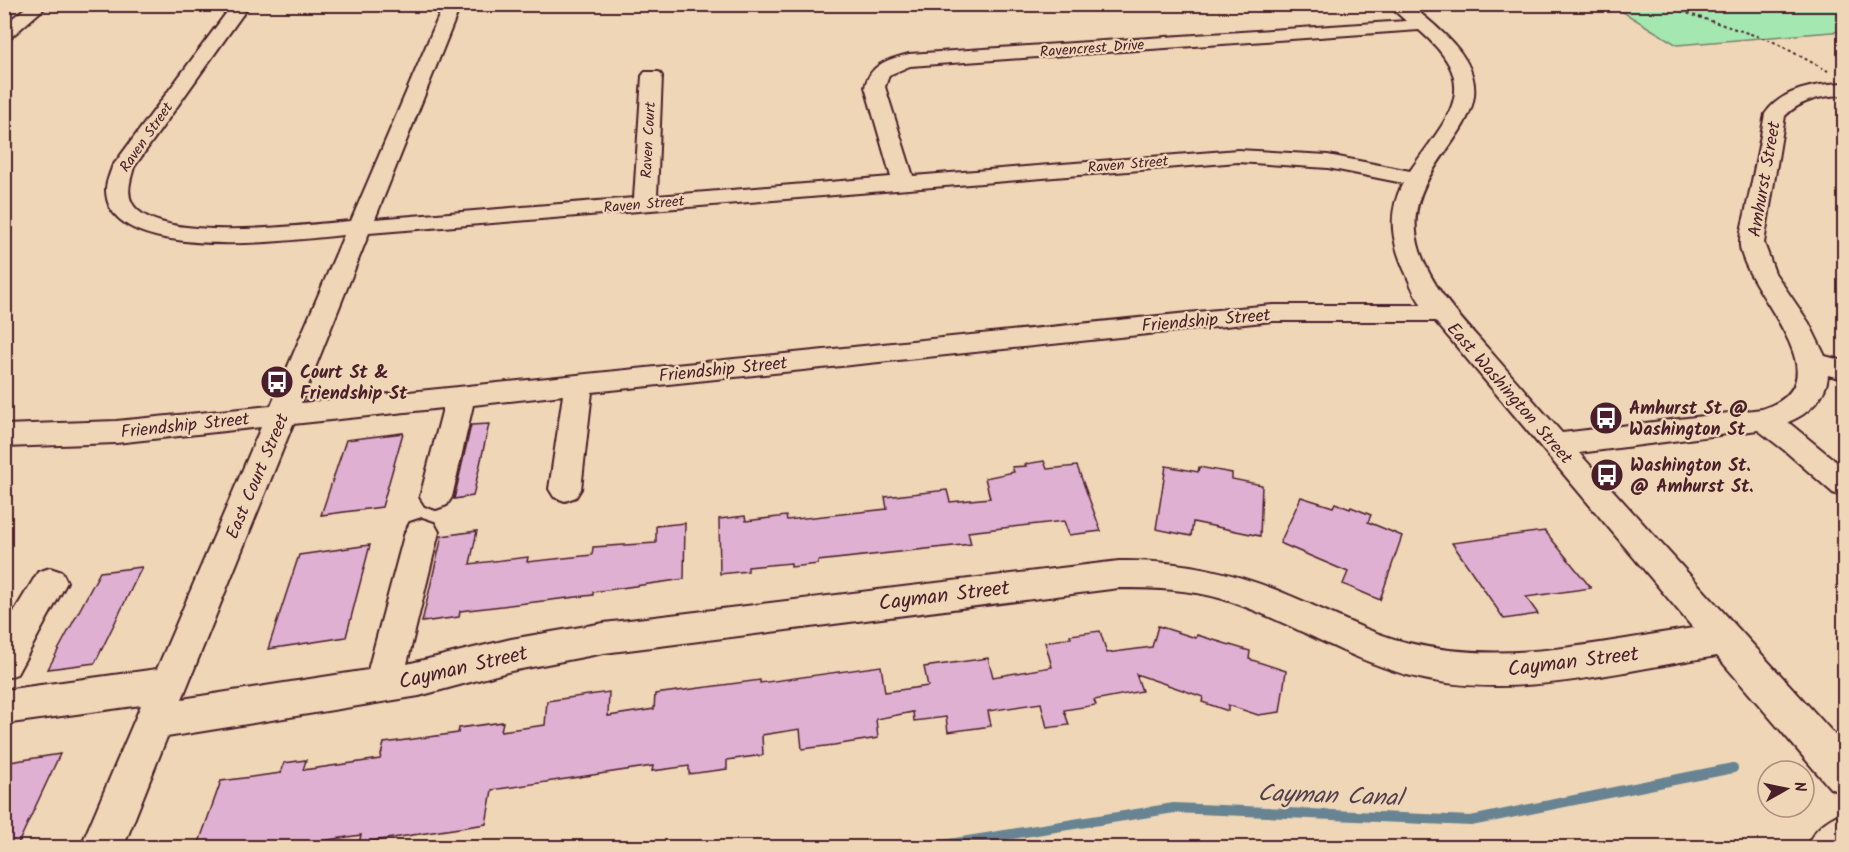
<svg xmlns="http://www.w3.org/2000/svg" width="1849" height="852" font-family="Kalam,sans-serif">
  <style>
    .green { fill: #a4e7b1; stroke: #77836e; stroke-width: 1.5 }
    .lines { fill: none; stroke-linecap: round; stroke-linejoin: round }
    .stream { stroke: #678493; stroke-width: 10 }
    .building { fill: #dfb0d2; stroke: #4a1f2b; stroke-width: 1.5 }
    .minor-casing { stroke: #4a1f2b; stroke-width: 4 }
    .path { stroke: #4a1f2b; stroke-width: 2; stroke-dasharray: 3 3; stroke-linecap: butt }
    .minor { fill: #efd6b6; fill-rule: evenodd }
    .labels { text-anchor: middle; stroke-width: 4.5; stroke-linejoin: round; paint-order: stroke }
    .far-street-label { font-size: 15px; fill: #4a1f2b; stroke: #efd6b6 }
    .street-label { font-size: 18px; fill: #4a1f2b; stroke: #efd6b6 }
    .poi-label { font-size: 18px; font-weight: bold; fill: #4a1f2b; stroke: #efd6b6; text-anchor: start }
    .near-street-label { font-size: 21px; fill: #4a1f2b; stroke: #efd6b6 }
    .near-water-label { font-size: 24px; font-style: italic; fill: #54414e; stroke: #efd6b6 }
  </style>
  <rect width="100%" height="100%" fill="#efd6b6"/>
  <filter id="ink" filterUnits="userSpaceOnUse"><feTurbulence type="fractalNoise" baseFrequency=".0167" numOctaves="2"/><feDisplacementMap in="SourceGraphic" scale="12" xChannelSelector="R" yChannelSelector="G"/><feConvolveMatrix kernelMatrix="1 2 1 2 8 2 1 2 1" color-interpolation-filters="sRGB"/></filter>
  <g filter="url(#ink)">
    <path class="green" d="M1617,5H1844V31L1677,45L1618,9Z"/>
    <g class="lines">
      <path class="stream" d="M924,848L1174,808L1471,821L1733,768"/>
    </g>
    <path class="building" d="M489,424L473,496L454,499L471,425Z
      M403,433L382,507L321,515L346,440Z
      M1044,461L1047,469L1077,466L1101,531L1069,535L1064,521L968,532L971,544L818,561V564L791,567V563L748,567V571L720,574L719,519L745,516L746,521L786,516L787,520L887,509L885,497L947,490L950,502L990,498L985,478L1014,472L1012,467L1026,466L1025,464Z
      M1166,466L1198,472L1199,467L1232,473V479L1262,485L1260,536L1193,522L1191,536L1156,529Z
      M1301,497L1333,507L1335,503L1350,509L1351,507L1371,515L1368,522L1402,536L1380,600L1343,584L1348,572L1280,543Z
      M685,523L684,579L593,592V595L460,611L459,617L422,622L442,536L477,531L470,564L528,557L527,562L592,555L593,547L656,543V526Z
      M1545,531L1591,588L1526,597L1538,614L1504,619L1452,543Z
      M370,545L346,637L268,649L299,555Z
      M142,567L95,663L48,669L100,572Z
      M1158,626L1196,638L1197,635L1250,651L1249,659L1286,671L1280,712L1258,715L1228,705V711L1202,702L1203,697L1136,674L1142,691L1094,700L1096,705L1064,710L1069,725L1047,728L1041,703L988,711L991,726L948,732L946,717L914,721L913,712L876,719L878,738L834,745L802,749L800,729L762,735L763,755L727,760V769L689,774V766L652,771L653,766L492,790L486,824L359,843L361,835L275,848H197L221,781L281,773L284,763L306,760L303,770L380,759L384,743L458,733L459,728L503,722L501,731L545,725L547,701L609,692L608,716L654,709L655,694L760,680V683L881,666L885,692L928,686L924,667L988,658L993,677L1052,667L1045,642L1071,638L1070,635L1100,631L1107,653L1152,647Z
      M60,754L16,848H4V763Z"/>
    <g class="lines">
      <defs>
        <path id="minor" d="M30,4H49L10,38L4,39V25Z
          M233,4H250L134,167C131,179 126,191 132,203C155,246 309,224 351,221L444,4H461L375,219L634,198L642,76L645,72H659L662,76L657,196L891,177L865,87C870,64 889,59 909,54L1406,21L1387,4C1392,4 1400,3 1405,4C1415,7 1437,27 1445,35C1534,121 1389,155 1420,251C1433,291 1463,320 1490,351C1514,378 1538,406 1562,433L1762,409C1849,381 1746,294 1740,246C1739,234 1744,220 1746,209C1753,178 1759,146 1765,114C1782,89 1816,84 1844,83V95C1822,96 1802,99 1785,116L1764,243L1775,273L1809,323L1825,356L1844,361V379L1828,375C1827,396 1808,415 1788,422L1844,468V497L1833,493L1784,450L1758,430L1579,453L1844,745V793L1830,788L1717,656C1616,671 1508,703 1407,675C1343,657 1286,619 1223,599C1189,589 1154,588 1119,588L604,653L511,671L419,696L167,737L123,848H80L141,705L4,724V690L157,669L261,427L116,443L4,447V425L116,421L271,406L344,235C299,239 105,267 106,189C106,182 110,174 112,167ZM1419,30C1484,86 1449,115 1410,171L1328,155L1238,150L913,176L885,87L889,75L910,66ZM1238,162L1328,168L1403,183C1386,215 1392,244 1407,276C1411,286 1415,296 1422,305H1273L1227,309L301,403L369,233ZM1273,321H1435L1693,628C1599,642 1504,666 1409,643C1368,633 1330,612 1291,596C1235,572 1181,560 1119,561L604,623L511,639L407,664L439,532L434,523L422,519L410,523L405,532L368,670L182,699L293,424L443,408L420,497L425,505L436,509L447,505L452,497L473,405L563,395L549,489L554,497L565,501L576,497L581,489L592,392Z
          M50,568L62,572L67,582L17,674L4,679V628L38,572Z
          M1844,812V848H1806C1814,829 1825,820 1844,812Z"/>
      </defs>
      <use href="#minor" class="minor-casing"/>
      <path class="path" d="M1659,4L1772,41L1828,71"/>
      <use href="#minor" class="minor"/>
    </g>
  </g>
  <defs>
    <symbol id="bus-disc" viewBox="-11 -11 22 22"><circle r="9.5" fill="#4a1f2b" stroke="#efd6b6"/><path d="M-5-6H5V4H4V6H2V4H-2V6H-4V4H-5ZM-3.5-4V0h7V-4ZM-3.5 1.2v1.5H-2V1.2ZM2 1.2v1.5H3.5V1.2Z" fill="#fff"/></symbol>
  </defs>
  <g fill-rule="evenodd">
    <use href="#bus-disc" x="258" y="363" width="38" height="38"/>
    <use href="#bus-disc" x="1587" y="399" width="38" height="38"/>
    <use href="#bus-disc" x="1588" y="456" width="38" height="38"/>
  </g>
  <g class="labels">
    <g class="far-street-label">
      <text transform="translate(1092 48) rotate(-4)" y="5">Ravencrest Drive</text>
      <text transform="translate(146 137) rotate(-55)" y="5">Raven Street</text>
      <text transform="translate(648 140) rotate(-87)" y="5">Raven Court</text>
      <text transform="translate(1128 164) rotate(-5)" y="5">Raven Street</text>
      <text transform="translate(644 204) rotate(-5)" y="5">Raven Street</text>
    </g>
    <g class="street-label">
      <text transform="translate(1764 179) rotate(-80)" y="6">Amhurst Street</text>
      <text transform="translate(1206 320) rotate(-5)" y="6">Friendship Street</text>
      <text transform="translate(723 369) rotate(-6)" y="6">Friendship Street</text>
      <text transform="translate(1510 393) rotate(49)" y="6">East Washington Street</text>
      <text transform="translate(185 425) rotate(-6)" y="6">Friendship Street</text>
      <text transform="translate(257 476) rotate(-67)" y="6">East Court Street</text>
    </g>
    <g class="poi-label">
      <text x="300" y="378">Court St &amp;<tspan x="300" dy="21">Friendship St</tspan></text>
      <text x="1629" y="414">Amhurst St @<tspan x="1629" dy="21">Washington St</tspan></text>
      <text x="1630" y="471">Washington St.<tspan x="1630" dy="21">@ Amhurst St.</tspan></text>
    </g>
    <g class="near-street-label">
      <text transform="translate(944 595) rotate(-7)" y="7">Cayman Street</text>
      <text transform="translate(1573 661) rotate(-7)" y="7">Cayman Street</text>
      <text transform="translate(463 667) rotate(-13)" y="7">Cayman Street</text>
    </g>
    <g class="near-water-label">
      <text transform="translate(1330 795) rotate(2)" y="8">Cayman Canal</text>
    </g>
  </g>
  <rect width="1849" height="852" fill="none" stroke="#efd6b6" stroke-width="24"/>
  <rect x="12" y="12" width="1825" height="828" fill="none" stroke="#4a1f2b" stroke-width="2" filter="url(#ink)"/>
  <g transform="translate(1786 789) rotate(81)"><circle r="28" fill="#efd6b6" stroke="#ad8d7e" stroke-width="1.5"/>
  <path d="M0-4.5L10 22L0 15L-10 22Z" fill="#4a1f2b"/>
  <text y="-9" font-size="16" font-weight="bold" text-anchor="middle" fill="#4a1f2b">N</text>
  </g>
</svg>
